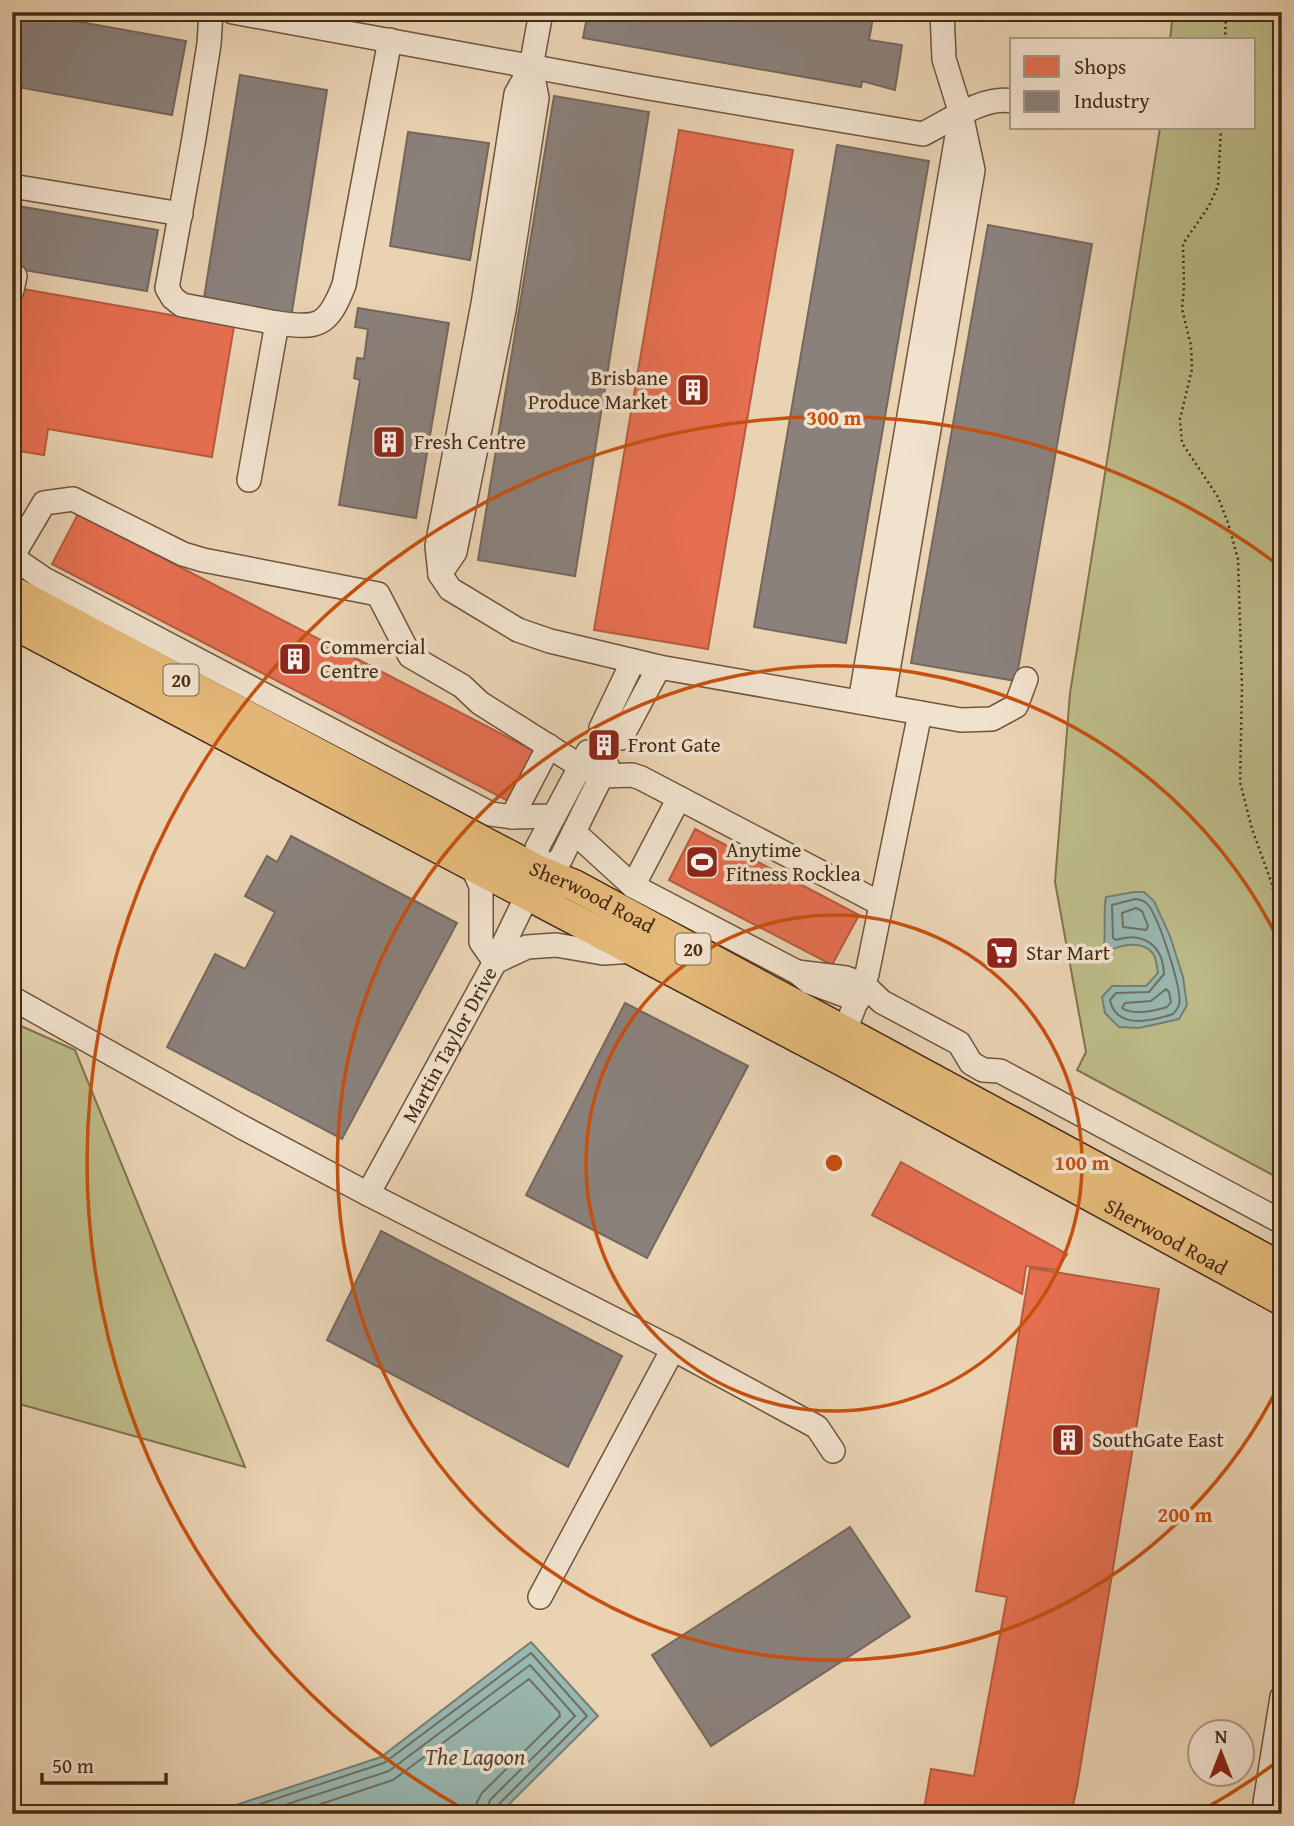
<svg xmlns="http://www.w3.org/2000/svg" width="1294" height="1826" font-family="'Gentium Book Plus',serif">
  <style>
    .green { fill: #bcbb89; stroke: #80734e; stroke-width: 2 }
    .water { fill: #98b7b1; stroke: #777f72; stroke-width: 2 }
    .shops { fill: #e76f51; stroke: #b65b3f; stroke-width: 2 }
    .industry { fill: #8a817c; stroke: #75675d; stroke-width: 2 }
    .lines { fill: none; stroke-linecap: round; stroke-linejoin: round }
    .shore { stroke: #6e7162; stroke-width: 2 }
    .minor-casing { stroke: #6e553c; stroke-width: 26 }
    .major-casing { stroke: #452b14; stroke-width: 33 }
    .path { stroke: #452b14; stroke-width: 2.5; stroke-dasharray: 2 3.5; stroke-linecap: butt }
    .minor { stroke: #f1e2ce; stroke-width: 23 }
    .major { stroke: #e5ba7a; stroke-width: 30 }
    .ring { fill: none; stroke: #c7500e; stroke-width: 3.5 }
    .labels { text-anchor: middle; stroke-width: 7; stroke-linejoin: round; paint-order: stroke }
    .shield { fill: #f1e2ce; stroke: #79624c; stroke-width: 2 }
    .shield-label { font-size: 19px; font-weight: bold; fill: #452b14 }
    .poi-label { font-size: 21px; fill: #452b14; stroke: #f1e2ce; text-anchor: start }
    .street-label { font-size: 21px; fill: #452b14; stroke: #f1e2ce }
    .water-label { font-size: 23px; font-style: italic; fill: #564733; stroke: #f1e2ce }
    .centre { fill: #c7500e; stroke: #f1e2ce; stroke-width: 3.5 }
    .ring-label { font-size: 21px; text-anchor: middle; font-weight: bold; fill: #c7500e; stroke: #f1e2ce; stroke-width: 7; stroke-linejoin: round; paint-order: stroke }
  </style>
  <rect width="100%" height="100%" fill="#ead3b3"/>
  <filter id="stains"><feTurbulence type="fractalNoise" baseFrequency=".00286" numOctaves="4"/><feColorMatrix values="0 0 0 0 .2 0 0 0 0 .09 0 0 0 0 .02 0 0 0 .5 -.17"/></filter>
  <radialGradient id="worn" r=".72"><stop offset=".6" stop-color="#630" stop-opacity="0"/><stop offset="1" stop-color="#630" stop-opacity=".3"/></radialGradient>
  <path class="green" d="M1173,12H1282V1180L1077,1070L1086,1052L1055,882L1070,693L1160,128H1254V40H1170Z
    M12,1022L75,1050L245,1467L12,1402Z"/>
  <path class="water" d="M1134,892H1144L1154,901L1170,936L1183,977L1187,1005L1179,1019L1139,1028L1119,1027L1105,1013L1102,997L1112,986H1146L1158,973C1157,968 1156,959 1154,955C1144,940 1123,945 1110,950L1104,946C1106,929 1103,913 1106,897Z
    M531,1642L598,1716L499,1814H209L381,1757Z"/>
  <path class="shops" d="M679,130L793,150L708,649L594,630Z
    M23,289L234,326L212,457L48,429L44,455L12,450V350Z
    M78,514L538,753L512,803L52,564Z
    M695,829L859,915L832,965L669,880Z
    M901,1162L1067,1254L1057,1270L1026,1266L1022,1294L872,1215Z
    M1030,1268L1159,1289L1077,1787L1071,1814H923L931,1769L974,1776L1007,1597L976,1591Z"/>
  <path class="industry" d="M12,12H25L186,41L172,115L12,86Z
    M452,12H502L501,21Z
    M588,12H874L869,40L902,45L895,90L862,81L861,87L583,38Z
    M240,75L327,90L291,318L203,304Z
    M554,96L649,112L575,576L478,560Z
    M408,132L489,143L470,260L390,246Z
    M837,145L929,161L846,643L754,627Z
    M12,205L158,230L147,291L12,268Z
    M988,225L1092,244L1016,681L911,663Z
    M358,308L449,323L416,518L339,505L360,380L354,378L357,358L364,359L368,329L355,327Z
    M597,726L624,740L611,764L584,750Z
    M291,836L457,923L342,1139L167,1047L215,954L245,969L275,912L245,896L267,856L277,862Z
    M625,1003L748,1066L647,1258L526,1195Z
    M381,1231L622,1356L568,1467L327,1340Z
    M850,1527L910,1617L711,1746L652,1655Z"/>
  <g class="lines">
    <path class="shore" d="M1135,899C1141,899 1145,901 1149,906C1159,920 1183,990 1179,1005C1178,1008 1175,1012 1173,1014C1152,1021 1116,1030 1110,1000L1116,993L1149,992L1164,974C1163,946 1144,931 1116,940L1113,938L1112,905Z
      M1136,908L1142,911L1148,926L1146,930L1123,927L1122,913Z
      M1166,989L1169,992L1171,1002L1167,1007C1154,1011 1134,1016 1122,1008L1125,1003L1151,1001Z
      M230,1814L384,1763L531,1653L587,1716L497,1806L495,1814
      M257,1814L389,1771L530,1665L575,1716L490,1800L486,1814
      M291,1814L393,1780L529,1679L559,1712L560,1716L482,1793L477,1802L475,1814"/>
    <defs>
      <g id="minor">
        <path d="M211,12L209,44L194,138L167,288L173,298L182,305L277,323"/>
        <path d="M233,12L649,88L923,134C949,121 983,96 1012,101"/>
        <path d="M541,12L531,67L516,94L483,304L437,546L440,574L450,589L518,630L550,641L659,667L961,720L992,719L1016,706L1026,679"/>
        <path d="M12,186L181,214"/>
        <path d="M12,290L15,276"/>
        <path d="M249,480L277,323C319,329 328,326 344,285L390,40"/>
        <path d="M12,557L44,503L73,499L183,554L203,560L378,594L410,656L462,686L480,703L580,766L601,776L632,775L641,778L881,904"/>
        <path d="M12,557L44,579L491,814L512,817L554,816"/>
        <path d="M440,574L455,552L504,310L537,98L531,67"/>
        <path d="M860,702L959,124"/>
        <path d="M882,706L973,170L961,114L944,59L942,12"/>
        <path d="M601,728L633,661"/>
        <path d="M621,738L659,667"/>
        <path d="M512,817L549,746"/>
        <path d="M574,832L633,886L797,972L809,982L858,1000"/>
        <path d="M471,864L481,886V942L495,962"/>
        <path d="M539,871L560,860L607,765"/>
        <path d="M633,886L679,798"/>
        <path d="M495,962L527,947L556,945L603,953L634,951"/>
        <path d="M797,972L846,978L863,984L882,1002L959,1043L971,1063L983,1070L1000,1071L1282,1222"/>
        <path d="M12,998L240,1126L368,1194L673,1349L817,1427L833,1451"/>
        <path d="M845,1045V1030L867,974L920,713"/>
        <path id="s1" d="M368,1194L495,962L539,871L537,848L588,752"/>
        <path d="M540,1597L673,1349"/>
        <path d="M1268,1814L1265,1803L1282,1697"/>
      </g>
      <g id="major">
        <path id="s2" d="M12,591L495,848L539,871L574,885L1282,1268"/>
        <path id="s3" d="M12,623L845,1062L1282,1300"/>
      </g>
    </defs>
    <use href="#minor" class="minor-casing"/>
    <use href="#major" class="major-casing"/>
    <path class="path" d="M1225,40L1226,12
      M1221,128L1218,186L1209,206L1183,244L1184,287L1182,309L1191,346L1192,369L1180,419L1182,443L1218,497L1228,523L1238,559L1242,687L1240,782L1252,829L1272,884L1282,936"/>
    <use href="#minor" class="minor"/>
    <use href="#major" class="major"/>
  </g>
  <g class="ring">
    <circle cx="834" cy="1163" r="248"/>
    <path d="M1281 1381A497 497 0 1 1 1281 945"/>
    <path d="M1277 1762A745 745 0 0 1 1201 1811M467 1811A745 745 0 1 1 1277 564"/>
  </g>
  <defs>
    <symbol id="building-square" viewBox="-11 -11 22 22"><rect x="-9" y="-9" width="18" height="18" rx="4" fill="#8f2418" stroke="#f1e2ce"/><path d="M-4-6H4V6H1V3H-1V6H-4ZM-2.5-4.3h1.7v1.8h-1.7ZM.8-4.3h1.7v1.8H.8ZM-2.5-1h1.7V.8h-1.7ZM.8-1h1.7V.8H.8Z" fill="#fff"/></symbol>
    <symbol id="stadium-square" viewBox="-11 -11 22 22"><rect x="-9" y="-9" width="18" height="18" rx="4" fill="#8f2418" stroke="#f1e2ce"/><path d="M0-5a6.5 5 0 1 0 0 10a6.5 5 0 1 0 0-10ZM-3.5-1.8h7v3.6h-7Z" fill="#fff"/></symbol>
    <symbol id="supermarket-square" viewBox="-11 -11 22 22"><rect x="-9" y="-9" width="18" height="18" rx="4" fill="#8f2418" stroke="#f1e2ce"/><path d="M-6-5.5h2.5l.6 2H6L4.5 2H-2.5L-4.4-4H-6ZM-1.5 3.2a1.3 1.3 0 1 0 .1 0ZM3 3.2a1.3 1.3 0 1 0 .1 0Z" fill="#fff"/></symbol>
  </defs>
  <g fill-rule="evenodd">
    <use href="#building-square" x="674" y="371" width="38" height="38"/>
    <use href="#building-square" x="370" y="423" width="38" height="38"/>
    <use href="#building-square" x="276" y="640" width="38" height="38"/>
    <use href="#building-square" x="585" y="726" width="38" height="38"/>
    <use href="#stadium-square" x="683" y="843" width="38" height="38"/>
    <use href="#supermarket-square" x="983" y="934" width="38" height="38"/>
    <use href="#building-square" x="1049" y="1421" width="38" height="38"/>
  </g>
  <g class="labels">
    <g class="shield">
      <rect x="163.5" y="664.5" width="35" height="31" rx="5"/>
      <rect x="675.5" y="933.5" width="35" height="31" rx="5"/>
    </g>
    <g class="shield-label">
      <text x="181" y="687">20</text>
      <text x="693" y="956">20</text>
    </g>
    <g class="poi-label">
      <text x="668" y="385" text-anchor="end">Brisbane<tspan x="668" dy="24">Produce Market</tspan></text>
      <text x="414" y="449">Fresh Centre</text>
      <text x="320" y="654">Commercial<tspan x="320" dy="24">Centre</tspan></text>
      <text x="628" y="752">Front Gate</text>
      <text x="726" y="857">Anytime<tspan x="726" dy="24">Fitness Rocklea</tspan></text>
      <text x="1026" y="960">Star Mart</text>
      <text x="1092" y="1447">SouthGate East</text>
    </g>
    <g class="street-label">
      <text dy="7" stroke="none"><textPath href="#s2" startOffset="656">Sherwood Road</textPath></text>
      <text dy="7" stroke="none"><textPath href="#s1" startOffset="170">Martin Taylor Drive</textPath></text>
      <text dy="7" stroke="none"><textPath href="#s3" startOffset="1307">Sherwood Road</textPath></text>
    </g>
    <g class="water-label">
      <text x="475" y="1765">The Lagoon</text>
    </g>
  </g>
  <circle cx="834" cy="1163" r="10" class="centre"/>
  <g class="ring-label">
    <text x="834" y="425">300 m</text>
    <text x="1082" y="1170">100 m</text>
    <text x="1185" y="1522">200 m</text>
  </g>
  <rect width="1294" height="1826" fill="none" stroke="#ead3b3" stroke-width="42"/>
  <rect x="14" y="14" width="1266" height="1798" fill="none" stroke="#452b14" stroke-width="3.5"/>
  <rect x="21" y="21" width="1252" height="1784" fill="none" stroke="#452b14" stroke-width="2"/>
  <rect x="1010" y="38" width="245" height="91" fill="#f1e2ce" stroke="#ac9984" stroke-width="2"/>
  <rect x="1024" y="56" width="35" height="21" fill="#e76f51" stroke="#ac9984" stroke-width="2"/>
  <text x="1074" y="74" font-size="21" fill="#452b14">Shops</text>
  <rect x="1024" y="91" width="35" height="21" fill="#8a817c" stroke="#ac9984" stroke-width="2"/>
  <text x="1074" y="108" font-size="21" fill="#452b14">Industry</text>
  <g transform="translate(1221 1753)"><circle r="33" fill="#f1e2ce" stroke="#ac9984" stroke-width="2"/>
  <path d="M0-5L12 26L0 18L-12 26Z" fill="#8f2418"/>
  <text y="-10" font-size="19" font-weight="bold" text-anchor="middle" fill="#452b14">N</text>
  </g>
  <path d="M42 1773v10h124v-10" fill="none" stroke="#452b14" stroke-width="3.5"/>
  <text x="52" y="1773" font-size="21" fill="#452b14" stroke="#f1e2ce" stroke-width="5" paint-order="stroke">50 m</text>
  <rect width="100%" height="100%" filter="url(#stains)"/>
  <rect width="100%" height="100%" fill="url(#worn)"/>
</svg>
